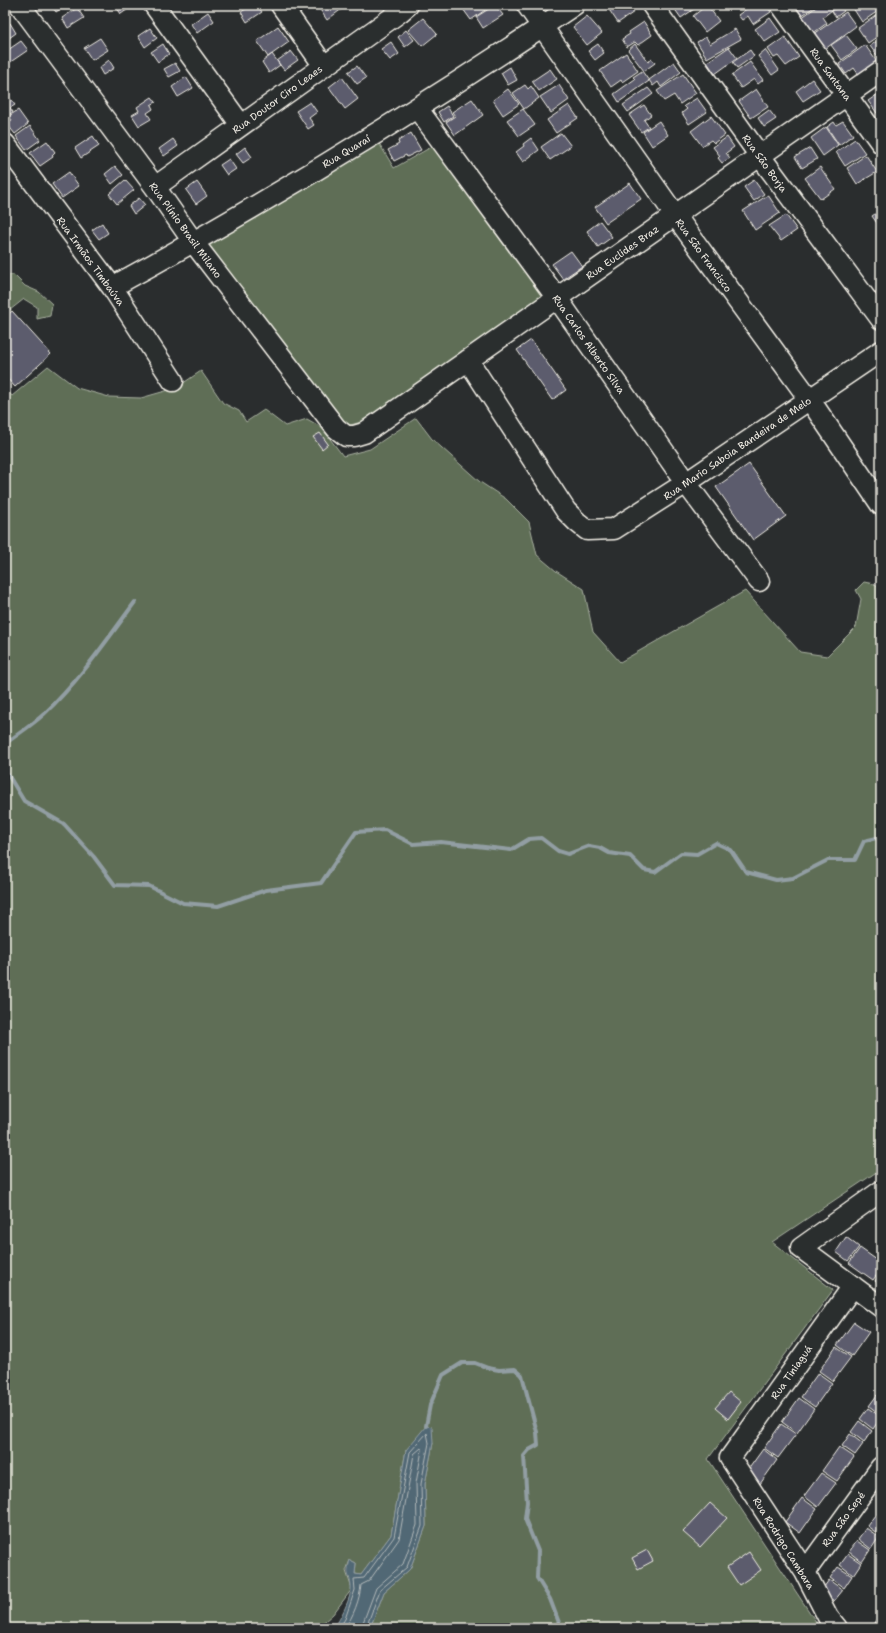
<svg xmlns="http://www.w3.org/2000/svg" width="886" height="1633" font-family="'Shantell Sans',sans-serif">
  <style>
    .green { fill: #5e6e57; stroke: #a9b0a0 }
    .water { fill: #516775; stroke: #929ea3 }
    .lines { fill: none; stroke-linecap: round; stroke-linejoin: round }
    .shore { stroke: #b3baba; stroke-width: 1 }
    .stream { stroke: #929ea3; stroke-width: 4 }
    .building { fill: #5b5b6d; stroke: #f4f1e8 }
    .minor-casing { stroke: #f4f1e8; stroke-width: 23 }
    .minor { stroke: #2a2d2e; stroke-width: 20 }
    .labels { text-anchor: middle; stroke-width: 3; stroke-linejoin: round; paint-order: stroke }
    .street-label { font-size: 10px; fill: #f4f1e8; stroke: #2a2d2e }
  </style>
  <rect width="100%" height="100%" fill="#2a2d2e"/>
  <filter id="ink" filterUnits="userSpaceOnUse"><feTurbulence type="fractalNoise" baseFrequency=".025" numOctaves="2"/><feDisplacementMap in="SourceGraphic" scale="8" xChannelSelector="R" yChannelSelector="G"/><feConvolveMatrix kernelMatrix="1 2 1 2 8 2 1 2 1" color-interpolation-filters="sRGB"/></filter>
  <g filter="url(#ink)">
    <path class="green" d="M377,140L394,168L433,146L542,297L368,420L347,426L203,245Z
      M5,275H14L25,286L39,292L52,304L50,316L37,319V307L24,299L5,314Z
      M48,366L77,388L109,397L141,398L176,388L201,371L223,403L239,411L246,422L264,410L285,426L307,419L321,427L343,456L370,449L416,418L432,439L480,482L506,499L529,522L537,555L556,571L584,589L593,632L620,662L745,591L800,652L827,656L856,627L861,599L856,590L864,582L874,584L881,590V1169L772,1242L833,1290L708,1459L820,1628H370L384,1592L410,1569L426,1526L425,1484L433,1443L406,1450L391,1535L361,1575L355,1574L356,1563L350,1560L346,1571L352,1589L333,1614L317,1628H5V388L12,396Z"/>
    <path class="water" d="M426,1426L432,1427L433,1443L425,1484L426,1526L410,1569L384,1592L370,1628H334C340,1620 352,1596 351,1587C350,1573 345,1577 350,1560L356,1563L355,1574L361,1575L391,1535L406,1450Z"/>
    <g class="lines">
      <path class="shore" d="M339,1628L345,1619L355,1590L354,1579L364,1578L394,1537L410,1452L427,1433L429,1443L421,1484L422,1526L407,1567L380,1590L366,1628
        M345,1628C353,1617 360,1599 361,1585L369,1581L399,1539L414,1454L421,1448L422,1450L416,1483L417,1525L403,1564L376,1588L361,1628"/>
      <path class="stream" d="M5,744C18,734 32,725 44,714C79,681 107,640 135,602
        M5,763L7,773L24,801L64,824L94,857L115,885L149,886L183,903L218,906L266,890L321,883L356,832L385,830L413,844L441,842L511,850L529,839L541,838L558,851L568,854L589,846L600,848L609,853L630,856L644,870L655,872L681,853L697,854L716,843L731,850L746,872L776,880L793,878L828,860H855L864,841L881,837
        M426,1426L430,1405L443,1375L462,1363H475L488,1368L499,1370L515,1369L522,1375L537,1432L538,1445L529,1450L524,1456L527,1502L525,1519L538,1551L537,1578L550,1599L561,1628"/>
    </g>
    <path class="building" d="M51,5H66L56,12Z
      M115,5H134L121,14Z
      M252,5H257L262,12L247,22L241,12Z
      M317,5H347L327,20Z
      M469,5H492L471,20L463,9Z
      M495,5L503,15L483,28L476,17Z
      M606,5H629L634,12L618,23Z
      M677,5H700L681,18L674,8Z
      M707,5L719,21L705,32L693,16Z
      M752,5H766L771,12L753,24L748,16L742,20L738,15Z
      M793,5H817L801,16Z
      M819,5H834L836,7L823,17L827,23L812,34L801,18Z
      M841,5L844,11L836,17L832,11Z
      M857,5H881V9L862,22L853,8Z
      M77,8L84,18L68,28L62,18Z
      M208,12L214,21L197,33L191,24Z
      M846,12L856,26L825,49L814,34Z
      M881,12V34L868,43L858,28Z
      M587,16L602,33L587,45L573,27Z
      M423,18L437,34L422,46L408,30Z
      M770,18L780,32L765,42L755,29Z
      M644,22L652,35L638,45L635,42L627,47L622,39L630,34L629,32Z
      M10,23L16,33L5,41V27Z
      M278,26L289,42L268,57L257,41Z
      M150,28L157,38L145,47L138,36Z
      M735,29L741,39L707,58L697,42L706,37L710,44Z
      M406,30L414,40L405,47L398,37Z
      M846,35L857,49L842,60L831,45Z
      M785,37L799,57L786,66L778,56L774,58L768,49Z
      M100,38L108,50L92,60L84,48Z
      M880,39L881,40V61L870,46Z
      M21,41L28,50L9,63L5,57V52Z
      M391,42L399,54L390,60L381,49Z
      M163,44L169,54L158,62L151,52Z
      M598,44L604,53L595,60L588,51Z
      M635,44L648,62L652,59L655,63L644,71L628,50Z
      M865,45L877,62L859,75L854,68L846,74L839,64Z
      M729,47L737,58L715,74L707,62Z
      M750,50L754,56L737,68L733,62Z
      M765,50L779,70L772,75L758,56Z
      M291,51L298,60L284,70L277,61Z
      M626,53L638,71L622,82L621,80L611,87L600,71Z
      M272,54L280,65L269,73L262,62Z
      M109,60L114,68L103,75L99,68Z
      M674,62L681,72L661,87L658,82L653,86L649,80Z
      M750,62L763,80L758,84L754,79L741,88L732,75Z
      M175,63L180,71L169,77L164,69Z
      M357,66L366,78L357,84L348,72Z
      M510,67L517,80L508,85L501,73Z
      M550,69L557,79L539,91L532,81Z
      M642,71L649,81L619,102L614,94L635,79L633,77Z
      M683,74L696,93L680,104L674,95L664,101L657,91Z
      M186,77L193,88L178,97L172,87Z
      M342,77L358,99L345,109L329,87Z
      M812,79L820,90L803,101L796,91Z
      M525,85L528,89L531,86L539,98L524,109L513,93Z
      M559,85L569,100L551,113L540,97Z
      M648,88L653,94L628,112L623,105Z
      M508,89L519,104L503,115L493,100Z
      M756,89L768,107L751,118L739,101Z
      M881,92V117H880L868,101Z
      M7,95L15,105L10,108L13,112L5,117V97Z
      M152,97L156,102L151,105L153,109L147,113L151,119L139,126L132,115L139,111L137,107Z
      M697,98L707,112L689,124L682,113L687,109L684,106Z
      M472,99L483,115L455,135L446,122L455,116L452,112Z
      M310,102L317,112L309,118L314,125L308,129L296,111Z
      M569,105L578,118L556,133L547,120Z
      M644,105L651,115L644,120L649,127L641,132L629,115Z
      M447,106L453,116L444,122L438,112Z
      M523,109L535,125L519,136L507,120Z
      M18,110L28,124L15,134L7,124L12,121L9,116Z
      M769,110L776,119L764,127L758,118Z
      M711,116L725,135L714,143L711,140L702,146L691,131Z
      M659,121L668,135L652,146L643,132Z
      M843,121L853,135L839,145L827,127L834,122L836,125Z
      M30,126L40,140L26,150L16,136Z
      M826,127L838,145L823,156L811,138Z
      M411,133L421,150L407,157L406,155L394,161L388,150L399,144L398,141Z
      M561,133L571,146L550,160L541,147Z
      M93,136L99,146L81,158L75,148Z
      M727,137L734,147L726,153L730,158L722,163L718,158L720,156L713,147Z
      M531,138L539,150L523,162L516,152L524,146L523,144Z
      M173,139L178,146L164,156L159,149Z
      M855,139L865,153L845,166L836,152Z
      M47,141L55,152L52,155L53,157L40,166L30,153Z
      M245,147L252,157L243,163L236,154Z
      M810,148L817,159L802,168L795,157Z
      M866,155L877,172L857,184L847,168Z
      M229,159L236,169L227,175L220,165Z
      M115,166L123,175L112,184L105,174Z
      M820,167L835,189L821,199L805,178Z
      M69,172L79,186L62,198L52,184Z
      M125,180L134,190L117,204L109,194Z
      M754,180L764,194L754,201L744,187Z
      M197,182L207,196L196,204L186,190Z
      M630,183L641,199L606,223L595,207Z
      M768,195L780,213L755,230L743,211Z
      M139,198L145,205L134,214L129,206Z
      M881,210V224L879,226L872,216Z
      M786,215L797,230L781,241L769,226Z
      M600,221L612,237L598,247L587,231Z
      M102,223L108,233L99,239L92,230Z
      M571,251L582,266L563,279L552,264Z
      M12,311L51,354L15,387L5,376V317Z
      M531,340L566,390L552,400L517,350Z
      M320,433L328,444L322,449L313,437Z
      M749,464L786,516L753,540L716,487Z
      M846,1237L859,1247L848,1261L836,1252Z
      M860,1248L881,1263V1269L873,1280L849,1263Z
      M881,1273V1286L875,1281Z
      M854,1322L869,1332L852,1356L837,1345Z
      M836,1347L851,1357L833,1381L819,1371Z
      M818,1373L832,1383L815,1407L801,1397Z
      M729,1392L741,1402L728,1419L715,1408Z
      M877,1395L881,1397V1415L869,1406Z
      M799,1398L814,1409L797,1433L782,1422Z
      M868,1408L881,1417L873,1429L860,1419Z
      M859,1421L872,1431L864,1442L851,1432Z
      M781,1424L796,1434L778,1458L764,1448Z
      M850,1434L863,1444L855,1455L842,1446Z
      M839,1447L854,1457L837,1481L822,1471Z
      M763,1449L777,1460L760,1484L745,1474Z
      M821,1473L836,1483L818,1507L804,1496Z
      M802,1498L817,1509L800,1533L785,1522Z
      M710,1503L727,1518L700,1547L683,1532Z
      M875,1515L881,1519V1536L867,1526Z
      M866,1528L879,1537L871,1549L858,1539Z
      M857,1541L870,1550L862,1562L849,1552Z
      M647,1550L653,1561L638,1569L632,1558Z
      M749,1552L761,1570L739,1585L727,1567Z
      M848,1554L861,1563L853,1575L840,1565Z
      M838,1567L852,1576L844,1588L830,1578Z
      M829,1580L843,1590L834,1601L821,1591Z
      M880,1614L881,1615V1628H875L872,1626Z"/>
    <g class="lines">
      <defs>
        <path id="minor" d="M20,5L155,187L194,243L336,428L346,436H354L364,433L881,71
          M154,5L241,125
          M281,5L324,66
          M527,5L675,215L810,400L881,505
          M652,5L760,156L881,319
          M781,5L881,143
          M417,108L557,298L686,483L759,581
          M5,144L112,287L173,381
          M155,187L400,12L408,5
          M112,287C270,201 425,106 574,5
          M468,360L566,511L577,522L587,530L614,529L686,483L881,351
          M881,1191L801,1248L881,1307
          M805,1572L881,1467
          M837,1628L828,1617L805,1572L730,1458L853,1286"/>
      </defs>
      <use href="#minor" class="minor-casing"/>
      <use href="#minor" class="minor"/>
    </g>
  </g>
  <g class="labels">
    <g class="street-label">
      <text transform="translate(831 74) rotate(54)" y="4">Rua Santana</text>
      <text transform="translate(277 99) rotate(-36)" y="4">Rua Doutor Ciro Leaes</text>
      <text transform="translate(346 151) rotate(-31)" y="4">Rua Quaraí</text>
      <text transform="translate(765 163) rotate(54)" y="4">Rua São Borja</text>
      <text transform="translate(186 230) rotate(54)" y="4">Rua Plínio Brasil Milano</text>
      <text transform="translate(622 252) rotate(-35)" y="4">Rua Euclides Braz</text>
      <text transform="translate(704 255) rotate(54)" y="4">Rua São Francisco</text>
      <text transform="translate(91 261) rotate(54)" y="4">Rua Irmãos Timbaúva</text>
      <text transform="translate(589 344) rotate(55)" y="4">Rua Carlos Alberto Silva</text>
      <text transform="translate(737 448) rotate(-34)" y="4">Rua Mario Saboia Bandeira de Melo</text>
      <text transform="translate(791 1372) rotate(-55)" y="4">Rua Tiniaguá</text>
      <text transform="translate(843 1519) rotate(-54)" y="4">Rua São Sepé</text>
      <text transform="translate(784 1543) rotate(58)" y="4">Rua Rodrigo Cambara</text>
    </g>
  </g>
  <rect width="886" height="1633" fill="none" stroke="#2a2d2e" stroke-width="20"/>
  <rect x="10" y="10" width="866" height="1613" fill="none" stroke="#f4f1e8" stroke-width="1.5" filter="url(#ink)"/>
</svg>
